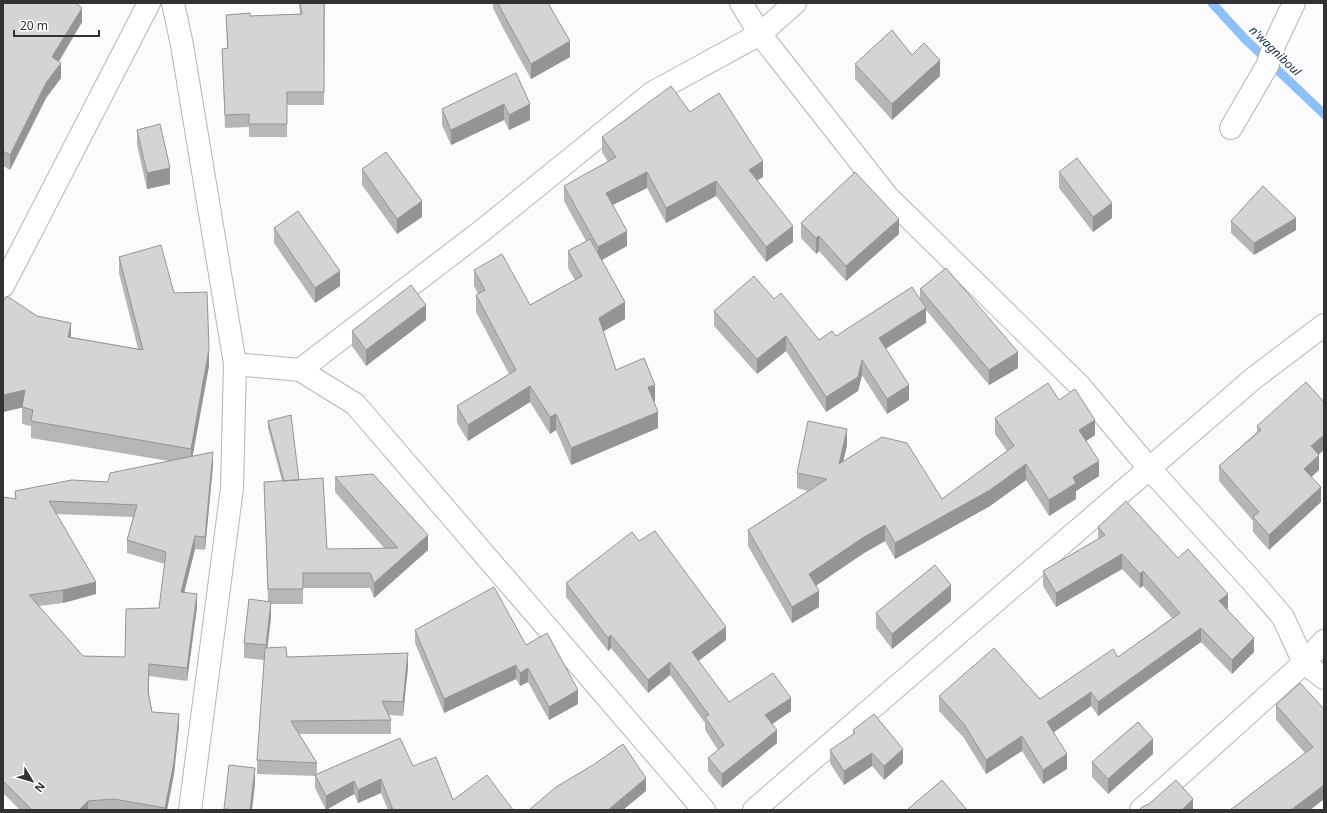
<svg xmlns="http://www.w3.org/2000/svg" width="1327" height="813" font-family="'Noto Sans',sans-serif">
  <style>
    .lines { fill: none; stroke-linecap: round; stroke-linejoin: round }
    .stream { stroke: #8cc1f8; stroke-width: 9 }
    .minor-casing { stroke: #b5b5b7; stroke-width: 24 }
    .tertiary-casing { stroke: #b5b5b7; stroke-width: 24 }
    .minor { stroke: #fff; stroke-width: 22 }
    .tertiary { stroke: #fff; stroke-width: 22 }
    .wall { fill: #b7b5b7; fill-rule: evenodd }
    .shaded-wall { fill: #959495 }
    .building { fill: #d5d3d5; stroke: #959495; fill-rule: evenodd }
    .labels { text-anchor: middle; stroke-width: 4; stroke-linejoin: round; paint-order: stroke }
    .water-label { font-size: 12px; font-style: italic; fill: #122e49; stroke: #fff }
  </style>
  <rect width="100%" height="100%" fill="#fbfbfe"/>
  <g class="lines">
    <path class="stream" d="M1212,3L1245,39L1324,114"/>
    <defs>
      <path id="minor" d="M741,3L760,34L778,57L887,196L1079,385L1149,468L1250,579L1283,617L1304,663L1324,678
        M1231,128L1267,66L1275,43L1294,3
        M3,286L149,3
        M235,364L300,370L355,404L704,810
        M300,370L483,230L652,93L760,34L795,3
        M754,810L1254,378L1324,325
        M1141,810L1304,663L1324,641"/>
      <path id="tertiary" d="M173,3L182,45L235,364L232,488L190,810"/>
    </defs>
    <use href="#minor" class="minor-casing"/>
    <use href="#tertiary" class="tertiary-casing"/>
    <use href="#minor" class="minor"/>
    <use href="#tertiary" class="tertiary"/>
  </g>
  <path class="wall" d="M3,3L82,22L59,62L61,78L46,98L10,170L3,166Z
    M299,3H325L324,105H287V137H249V127L225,128L222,49L227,48L226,15L250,16L300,14Z
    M493,3H548L570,57L531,79L504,30L493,8Z
    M912,55L940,76L892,120L855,79V64Z
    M516,73L530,120L509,130L504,120L451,145L442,125V109Z
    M690,112L763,177L757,180L793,242L766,262L716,196L666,223L647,188L613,205L627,246L602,260L625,319L603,331L616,370L655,401L654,402L658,428L571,465L556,430L550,434L530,402L468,441L457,423V406L509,374L476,312V295L478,294L474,286V270L530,305L575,280L568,268V251L586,241L564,201V186L608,162L602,152V137Z
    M137,130L170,184L147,189L137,145Z
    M362,169L422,217L397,234L362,185Z
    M1059,172L1112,218L1093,232L1059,188Z
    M1231,221L1296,230L1254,255L1231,233Z
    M801,223L899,234L846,281L819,251L816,254L801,238Z
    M274,228L340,286L315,303L274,243Z
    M119,257L174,293L209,366L192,457L213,465L205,550L195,549L184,593L197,607L187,681L149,676V693L152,712L179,726L174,774L167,810H20L3,793V497L15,499V491L108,482L169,461L31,438V426L22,424V407L3,412L37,316L71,337L138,349L119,273ZM56,514L133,517L127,540V553L165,564L159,608L125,657L83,656L39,606L63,603L96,594Z
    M920,289L1018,368L989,385L926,310V323L885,349L909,400L887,414L862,375L858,391L826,412L786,351L757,374L714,326V311L774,299L819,340L836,336L920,299Z
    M426,320L366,366L352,346V331Z
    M1059,400L1095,435L1086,441L1099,476L1076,491V499L1049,516L1026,480L990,506L895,559L885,541L864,553L816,586L819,607L792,623L748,546V530L808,491L797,488V473L847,445L843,462L942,499L1007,451L995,434V418Z
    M268,421L299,480L327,549H385L335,492V477L428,550L374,598L370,588H303V604H271V617L267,648L287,657L408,667L403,716L389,715L391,720V734H299L317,763V774L413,766L453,800L513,810H388L381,793L358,803L354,794L326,810L315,788V776L257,774V760L264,660L244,658V643L268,602L264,482L282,481L268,428Z
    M1257,426L1319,454V470L1311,477L1321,502L1269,550L1253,532V521L1219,481V466L1257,432Z
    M1098,527L1178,558L1228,608L1227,609L1254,652L1232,674L1201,642L1098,716L1091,706L1054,732L1067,769L1043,784L1022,751L986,774L964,738L939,711V696L1040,699L1118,657L1172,618L1143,586L1140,588L1122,569L1056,607L1043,586V571L1098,539Z
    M639,541L726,640L698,661L729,702L791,711L772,724L777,743L722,788L708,771V758L718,750L705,730V723L670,675L648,693L611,648L608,651L566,597V583Z
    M951,601L892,649L876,628V613Z
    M415,630L526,645L578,704L549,720L528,682L520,686L516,679L444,713L415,643Z
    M1276,705L1324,709V799L1310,810L1305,753L1276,720Z
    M853,730L903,763L884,780L872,766L844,785L830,763V750L853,734Z
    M1153,754L1108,794L1092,777V762Z"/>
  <path class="shaded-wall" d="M82,8V22L52,72V57Z
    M570,41V57L531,79V64Z
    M940,60V76L892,120V104Z
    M61,63V78L46,98L10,170V155L46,83Z
    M504,104V120L451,145V130Z
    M530,104V120L509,130V115Z
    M763,161V177L749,185V170Z
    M170,168V184L147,189V173Z
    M647,172V188L606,208V193Z
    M716,181V196L666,223V208Z
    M422,201V217L397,234V219Z
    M1112,203V218L1093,232V217Z
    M1296,218V230L1254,255V243Z
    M899,219V234L846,281V266Z
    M793,226V242L766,262V247Z
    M627,231V246L598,262V247Z
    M819,236V251L816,254V238Z
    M340,271V286L315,303V288Z
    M625,302V319L599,334V318Z
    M426,305V320L366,366V350Z
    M926,308V323L879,353V338Z
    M71,323V340L68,337Z
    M786,336V351L757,374V359Z
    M209,349V366L191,465V449Z
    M1018,352V368L989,385V370Z
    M862,360V375L858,391L826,412V397Z
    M655,385V401L648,404V387Z
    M909,385V400L887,414V399Z
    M530,386V402L468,441V425Z
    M25,390V407L3,412V395Z
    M658,412V428L571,465V448Z
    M556,414V430L550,434V417Z
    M1095,420V435L1079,446V430Z
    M847,429V445L839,480V464Z
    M1324,435V450L1311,461V446Z
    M213,452V465L205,550V537Z
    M1319,455V470L1304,484V469Z
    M1099,461V476L1076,491V499L1049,516V500L1073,477Z
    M1026,464V480L990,506L895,559V543Z
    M1321,487V502L1269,550V535Z
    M885,525V541L864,553L809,590V574L864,537Z
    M428,535V550L374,598V583Z
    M195,536V549L181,605V592Z
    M1122,554V569L1056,607V593Z
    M1143,571V586L1140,588V574Z
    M96,582V594L63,603V590Z
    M951,585V601L892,649V634Z
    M819,591V607L792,623V607Z
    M197,594V607L187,681V668Z
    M1228,594V608L1219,616V601Z
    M271,602V617L266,660V645Z
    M726,627V640L692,666V652Z
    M1201,628V642L1098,716V702Z
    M611,635V648L608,651V638Z
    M1254,638V652L1232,674V660Z
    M408,653V667L403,716V702Z
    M670,662V675L648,693V680Z
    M516,665V679L444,713V699Z
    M528,668V682L520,686V673Z
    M578,690V704L549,720V707Z
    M1091,692V706L1047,737V722Z
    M791,698V711L765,729V715Z
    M179,714V726L174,774L167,810H165Z
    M777,730V743L722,788V774Z
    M1022,736V751L986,774V760Z
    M1153,739V754L1108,794V779Z
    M903,749V763L884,780V766Z
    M872,753V766L844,785V771Z
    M1067,754V769L1043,784V770Z
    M255,768V784L252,810H250Z
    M646,778V791L623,810H608Z
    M381,779V793L358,803V790Z
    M354,781V794L326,810V796Z
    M1324,785V799L1310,810H1291Z
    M1193,799V810H1182Z
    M88,801V810H79Z"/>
  <path class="building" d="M3,3H76L82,8L52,57L61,63L46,83L10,155L3,151Z
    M300,3H324V92H287V124H249V114L225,115L222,49L228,48L226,15L250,13V16L302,14Z
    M498,3H548L570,41L531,64L504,15Z
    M892,30L912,55L924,43L940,60L892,104L855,64Z
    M516,73L530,104L509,115L504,104L451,130L442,109Z
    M671,86L690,112L719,93L763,161L749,170L793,226L766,247L716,181L666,208L647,172L606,193L627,231L598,247L564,186L616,157L602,137Z
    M160,124L170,168L147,173L137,130Z
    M386,152L422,201L397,219L362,169Z
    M1077,158L1112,203L1093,217L1059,172Z
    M855,172L899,219L846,266L819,236L816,238L801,223Z
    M1263,186L1296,218L1254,243L1231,221Z
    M298,211L340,271L315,288L274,228Z
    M590,239L625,302L599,318L616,370L644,358L655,385L648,387L658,412L571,448L556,414L550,417L530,386L468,425L457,406L516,370L476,295L485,290L474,270L502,254L530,305L582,276L568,251Z
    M161,245L174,293L207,292L209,349L191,449L31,421L33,410L22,407L25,390L3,395V302L7,296L37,316L71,323L68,337L143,350L119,257Z
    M946,268L1018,352L989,370L920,289Z
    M754,276L774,299L781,293L819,340L832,331L836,336L912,287L926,308L879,338L909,385L887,399L862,360L858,377L826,397L786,336L757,359L714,311Z
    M411,285L426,305L366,350L352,331Z
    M1306,382L1324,402V435L1311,446L1319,455L1304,469L1321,487L1269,535L1253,517L1259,512L1219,466L1261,430L1257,426Z
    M1048,383L1059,400L1075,389L1095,420L1079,430L1099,461L1073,477L1076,483L1049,500L1026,464L990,490L895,543L885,525L864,537L809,574L819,591L792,607L748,530L827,479L797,473L808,421L847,429L839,464L882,437L907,443L942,499L1014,446L995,418Z
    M291,415L299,480L284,481L268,421Z
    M213,452L205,537L195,536L181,592L197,594L187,668L149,664L148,691L152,712L179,714L174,762L165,808L114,799L88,801L79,810H32L3,781V497L16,499L15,491L72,480L108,482L110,473ZM49,501L137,505L127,540L166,552L159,608L126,609L125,657L83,656L29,595L63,590L96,582Z
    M373,474L428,535L374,583L370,573H303V589H268L264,482L323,478L327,549L398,548L335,477Z
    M1126,501L1178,558L1188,549L1228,594L1219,601L1254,638L1232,660L1201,628L1098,702L1091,692L1047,722L1067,754L1043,770L1022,736L986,760L964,724L939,696L994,648L1040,699L1113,649L1118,657L1180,613L1143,571L1140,574L1122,554L1056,593L1043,571L1105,535L1098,527Z
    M655,531L726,627L692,652L729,702L773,673L791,698L765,715L777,730L722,774L708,758L724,745L705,717L709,715L670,662L648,680L611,635L608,638L566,583L632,532L639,541Z
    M935,565L951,585L892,634L876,613Z
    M494,587L526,645L547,633L578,690L549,707L528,668L520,673L516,665L444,699L415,630Z
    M249,599L271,602L266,645L244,643Z
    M286,647L287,657L408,653L403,702L382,701L391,720L291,721L317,763L257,760L265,648Z
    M1300,683L1324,709V785L1291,810H1230L1313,747L1276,705Z
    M874,714L903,749L884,766L872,753L844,771L830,750L855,733L853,730Z
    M1138,722L1153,739L1108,779L1092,762Z
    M400,738L413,766L436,757L453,800L487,775L513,810H393L381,779L358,790L354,781L326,796L315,775Z
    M623,744L646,778L608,810H529L556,787L593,765Z
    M229,765L255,768L250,810H235L224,809Z
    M942,780L967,810H907Z
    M1176,780L1193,799L1182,810H1139L1142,807L1149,804Z"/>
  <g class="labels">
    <g class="water-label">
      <text transform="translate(1275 51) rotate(44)" y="4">n'wagniboul</text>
    </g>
  </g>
  <rect width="1327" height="813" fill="none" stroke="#323233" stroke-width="8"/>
  <g transform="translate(32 781) rotate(128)" stroke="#ffffff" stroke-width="3" paint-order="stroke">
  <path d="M0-3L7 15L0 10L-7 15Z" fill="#323233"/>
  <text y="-6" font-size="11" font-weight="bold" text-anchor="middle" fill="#323233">N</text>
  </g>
  <path d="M14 30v6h85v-6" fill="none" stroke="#323233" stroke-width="2"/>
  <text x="20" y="30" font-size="12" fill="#323233" stroke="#ffffff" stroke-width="3" paint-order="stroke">20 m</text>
</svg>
